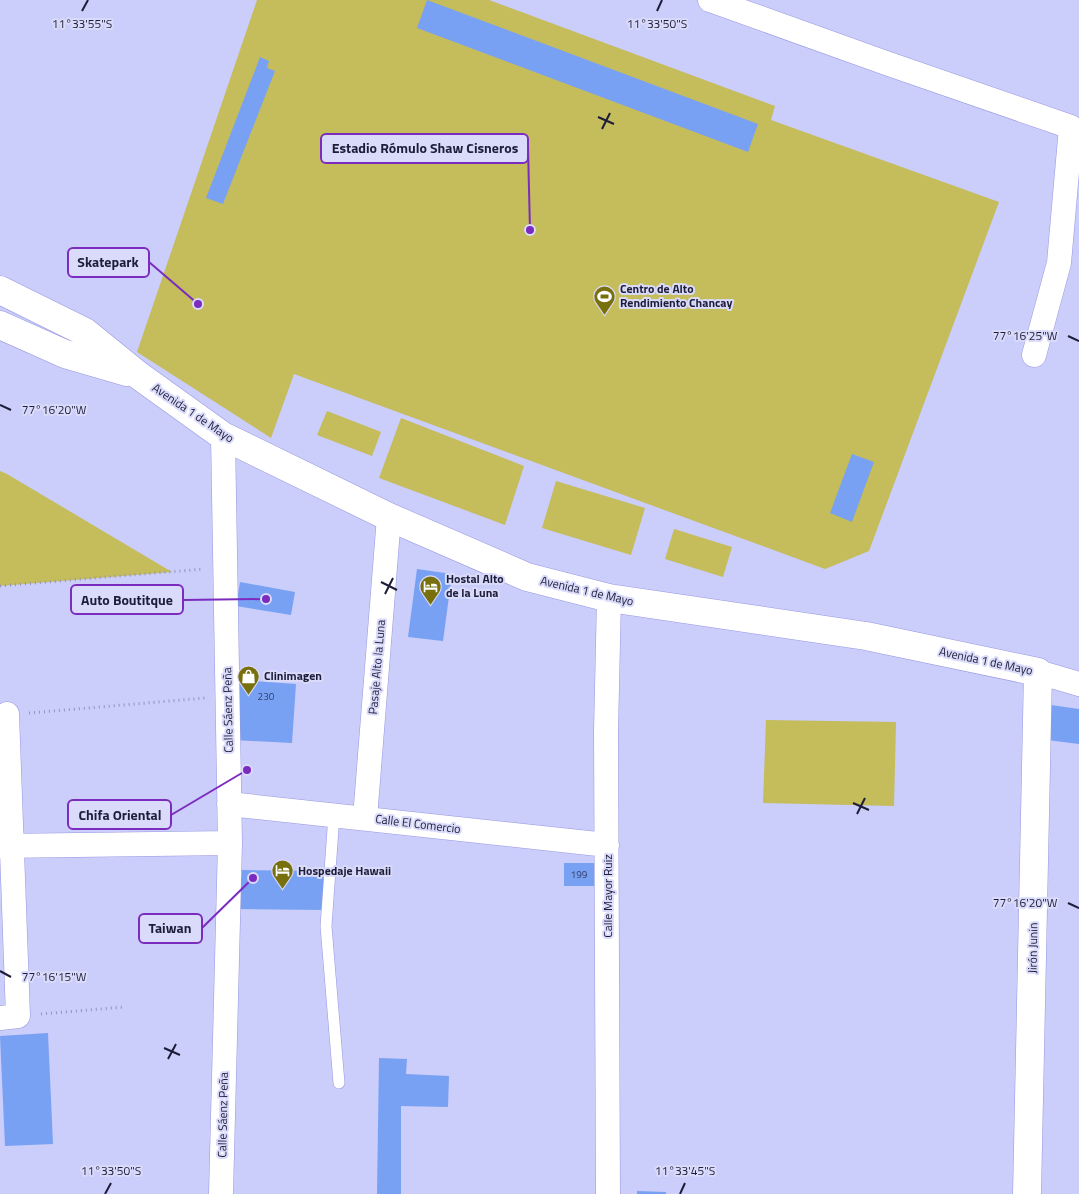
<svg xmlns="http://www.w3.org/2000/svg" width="1079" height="1194" font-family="'Titillium Web',sans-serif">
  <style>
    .green { fill: #c5bc5b }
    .building { fill: #78a1f3 }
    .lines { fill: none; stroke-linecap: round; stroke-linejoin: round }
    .service-casing { stroke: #9898e0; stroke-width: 12 }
    .minor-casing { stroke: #9898e0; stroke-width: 25 }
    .tertiary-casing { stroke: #9898e0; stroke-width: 29 }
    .path { stroke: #9394bc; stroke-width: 3; stroke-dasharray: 1 4; stroke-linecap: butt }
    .service { stroke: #fff; stroke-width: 11 }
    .minor { stroke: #fff; stroke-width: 24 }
    .tertiary { stroke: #fff; stroke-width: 28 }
    .ticks { fill: none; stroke: #1e1d39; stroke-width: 2 }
    .labels { text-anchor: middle; stroke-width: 4; stroke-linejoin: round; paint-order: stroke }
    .number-label { font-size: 10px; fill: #343e68 }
    .poi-label { font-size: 12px; font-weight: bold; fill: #1e1d39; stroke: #dadbfa; text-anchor: start }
    .street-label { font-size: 12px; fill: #1e1d39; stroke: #dadbfa }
    .ticks-label { font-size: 12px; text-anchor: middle; fill: #1e1d39; stroke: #dadbfa; stroke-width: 4; stroke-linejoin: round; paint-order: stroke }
    .leader { fill: none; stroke: #7b2cbf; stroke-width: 2 }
    .callout-dot { fill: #7b2cbf; stroke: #dadbfa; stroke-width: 2 }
    .callout { fill: #dadbfa; stroke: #7b2cbf; stroke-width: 2 }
    .callout-label { font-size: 14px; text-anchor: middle; font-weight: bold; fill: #1e1d39 }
  </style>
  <rect width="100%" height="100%" fill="#cbcdfa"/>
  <path class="green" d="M257,0H489L775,106L771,120L999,202L869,551L825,569L294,374L271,438L137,352Z
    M327,411L381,432L372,456L317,435Z
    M401,418L524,466L505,525L379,478Z
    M0,471L7,474L172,572L0,586Z
    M556,481L645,508L631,555L542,528Z
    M674,529L732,547L723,577L665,559Z
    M766,720L896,722L894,806L763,803Z"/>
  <path class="building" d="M427,0L758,124L748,152L417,28Z
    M260,57L269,61L267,68L275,71L223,204L206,198Z
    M852,454L874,462L852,522L830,513Z
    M417,569L452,574L443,641L408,637Z
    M240,582L295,592L291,615L236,606Z
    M238,680L296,684L292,743L234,740Z
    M1051,705L1079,709V744L1047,740Z
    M564,863H595V886H564Z
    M241,870L324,871V910L240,909Z
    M48,1033L53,1144L5,1146L0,1036Z
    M379,1058L407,1059L406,1074L449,1076L448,1107L401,1106V1194H377Z
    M637,1191L666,1192V1194H637Z"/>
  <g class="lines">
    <defs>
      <path id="service" d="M334,815L326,926L339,1083"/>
      <path id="minor" d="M710,0L886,63L1071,127L1059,263L1034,355
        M1038,672L1079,684
        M229,804L607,845
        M365,818L389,517
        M0,846L230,843
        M0,1018L18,1016L7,714
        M221,1194L230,843L223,436
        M608,1194L606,732L609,598"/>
      <path id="tertiary" d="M0,290L85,332L138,375L223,436L389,517L527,577L609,598L866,636L1038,672L1027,1194
        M0,325L65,354L127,372"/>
    </defs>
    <use href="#service" class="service-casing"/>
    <use href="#minor" class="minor-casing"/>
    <use href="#tertiary" class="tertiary-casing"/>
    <path class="path" d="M0,586L204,569
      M29,713L205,698
      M41,1014L124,1007"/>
    <use href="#service" class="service"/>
    <use href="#minor" class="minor"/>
    <use href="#tertiary" class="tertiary"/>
  </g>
  <path class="ticks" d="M82,11L88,0M657,11L662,0M598,117L614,124M602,129L610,113M1068,336L1079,341M0,405L11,410M381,582L397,590M385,594L393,578M853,803L869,810M857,814L865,798M1068,903L1079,908M0,971L11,977M164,1048L180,1055M168,1059L176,1044M105,1194L111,1183M680,1194L685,1183"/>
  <defs>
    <symbol id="stadium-pin" viewBox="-11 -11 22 30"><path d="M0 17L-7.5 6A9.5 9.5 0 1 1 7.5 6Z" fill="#786f0d" stroke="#dadbfa"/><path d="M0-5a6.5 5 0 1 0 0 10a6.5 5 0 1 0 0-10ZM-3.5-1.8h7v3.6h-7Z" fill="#fff"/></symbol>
    <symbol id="hotel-pin" viewBox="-11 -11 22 30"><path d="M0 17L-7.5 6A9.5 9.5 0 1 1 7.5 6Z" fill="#786f0d" stroke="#dadbfa"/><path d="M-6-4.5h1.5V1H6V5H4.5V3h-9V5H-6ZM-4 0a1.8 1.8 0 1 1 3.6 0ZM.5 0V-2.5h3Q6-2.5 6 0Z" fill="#fff"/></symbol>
    <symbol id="shop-pin" viewBox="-11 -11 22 30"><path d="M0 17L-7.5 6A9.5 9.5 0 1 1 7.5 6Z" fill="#786f0d" stroke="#dadbfa"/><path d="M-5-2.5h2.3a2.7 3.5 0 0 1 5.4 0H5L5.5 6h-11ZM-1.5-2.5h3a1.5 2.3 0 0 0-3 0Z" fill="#fff"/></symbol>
  </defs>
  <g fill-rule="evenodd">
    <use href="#stadium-pin" x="592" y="284" width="25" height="34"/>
    <use href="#hotel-pin" x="418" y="574" width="25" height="34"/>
    <use href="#shop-pin" x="236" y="664" width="25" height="34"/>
    <use href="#hotel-pin" x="270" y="858" width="25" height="34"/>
  </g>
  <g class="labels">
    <g class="number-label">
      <text x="266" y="700">230</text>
      <text x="579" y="878">199</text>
    </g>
    <g class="poi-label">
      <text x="620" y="293">Centro de Alto<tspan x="620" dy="14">Rendimiento Chancay</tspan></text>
      <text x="446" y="583">Hostal Alto<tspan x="446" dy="14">de la Luna</tspan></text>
      <text x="264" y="680">Clinimagen</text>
      <text x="298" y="875">Hospedaje Hawaii</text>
    </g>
    <g class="street-label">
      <text transform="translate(193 413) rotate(34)" y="4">Avenida 1 de Mayo</text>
      <text transform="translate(587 591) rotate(13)" y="4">Avenida 1 de Mayo</text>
      <text transform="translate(986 661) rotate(12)" y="4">Avenida 1 de Mayo</text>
      <text transform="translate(377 667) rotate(-85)" y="4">Pasaje Alto la Luna</text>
      <text transform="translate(228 710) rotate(-91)" y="4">Calle Sáenz Peña</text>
      <text transform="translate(418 824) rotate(7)" y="4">Calle El Comercio</text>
      <text transform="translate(608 896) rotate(-90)" y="4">Calle Mayor Ruiz</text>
      <text transform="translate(1033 948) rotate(-89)" y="4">Jirón Junin</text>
      <text transform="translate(223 1115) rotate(-89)" y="4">Calle Sáenz Peña</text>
    </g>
  </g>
  <g class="ticks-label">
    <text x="82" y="28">11°33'55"S</text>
    <text x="657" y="28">11°33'50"S</text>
    <text x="1025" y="340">77°16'25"W</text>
    <text x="54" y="414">77°16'20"W</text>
    <text x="1025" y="907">77°16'20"W</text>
    <text x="54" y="981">77°16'15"W</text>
    <text x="111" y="1175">11°33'50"S</text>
    <text x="685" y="1175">11°33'45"S</text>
  </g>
  <path class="leader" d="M530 230L528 148M198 304L149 262M266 599L183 600M247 770L171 815M253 878L202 928"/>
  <g class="callout-dot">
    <circle cx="530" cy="230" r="5"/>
    <circle cx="198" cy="304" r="5"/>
    <circle cx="266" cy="599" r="5"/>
    <circle cx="247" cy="770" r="5"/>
    <circle cx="253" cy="878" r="5"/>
  </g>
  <g class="callout">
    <rect x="321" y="134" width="207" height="29" rx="5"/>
    <rect x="68" y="248" width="81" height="29" rx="5"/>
    <rect x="71" y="585" width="112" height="29" rx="5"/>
    <rect x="68" y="800" width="103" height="29" rx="5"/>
    <rect x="139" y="914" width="63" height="29" rx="5"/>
  </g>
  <g class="callout-label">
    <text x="425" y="153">Estadio Rómulo Shaw Cisneros</text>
    <text x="108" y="267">Skatepark</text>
    <text x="127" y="605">Auto Boutitque</text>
    <text x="120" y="820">Chifa Oriental</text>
    <text x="170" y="933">Taiwan</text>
  </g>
</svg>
